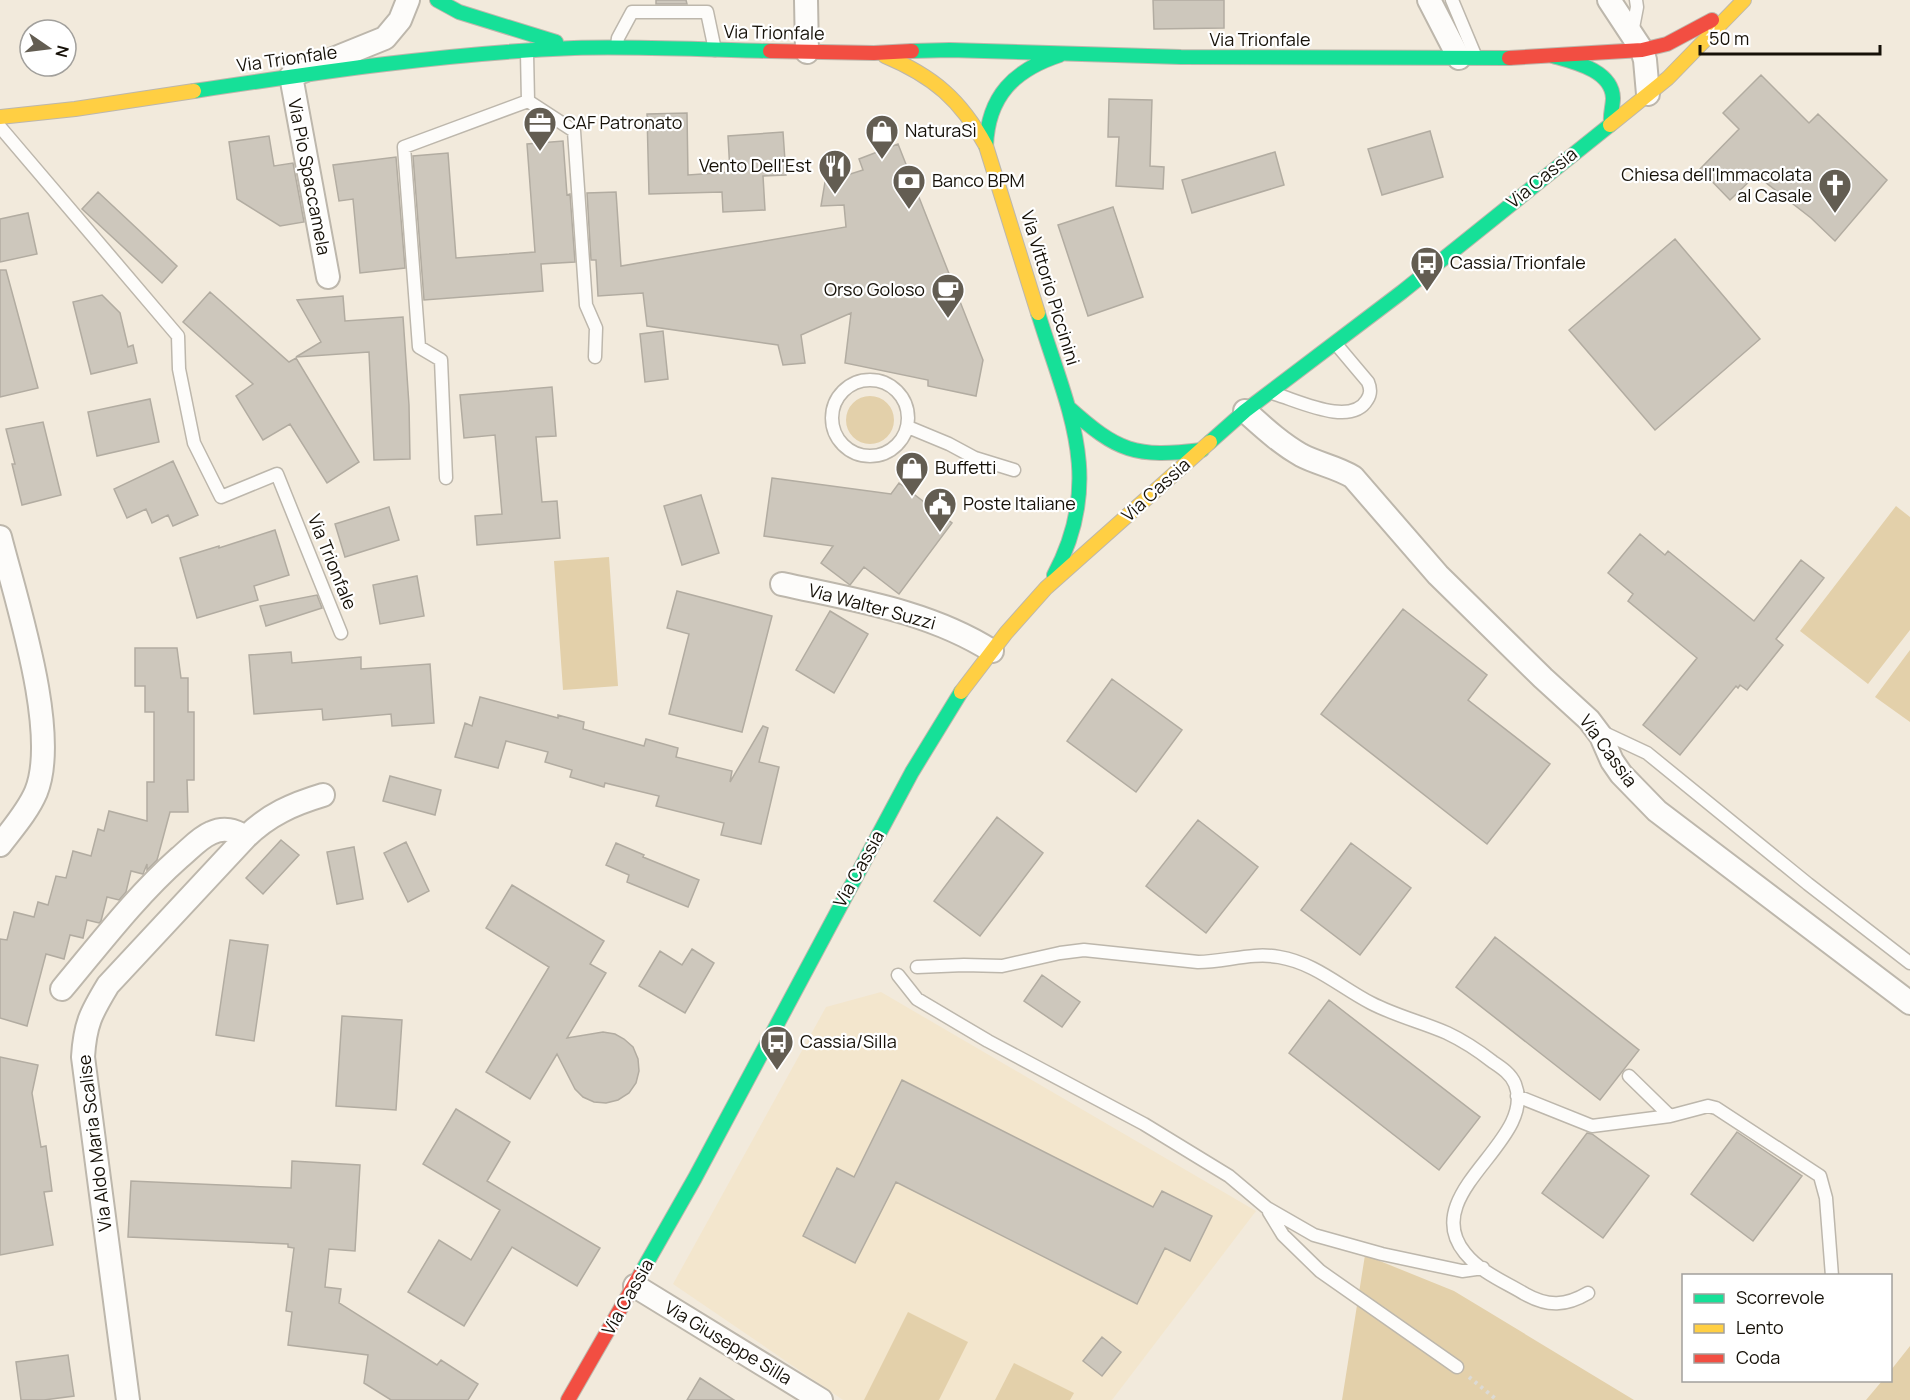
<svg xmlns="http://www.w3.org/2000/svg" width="1910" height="1400" font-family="Manrope,sans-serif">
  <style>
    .built { fill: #f3e6cd }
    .green { fill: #e3d0aa }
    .building { fill: #cdc7bc; stroke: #b2aca1; stroke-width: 1.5 }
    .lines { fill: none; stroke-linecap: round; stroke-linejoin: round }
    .lane-casing { stroke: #bdb7ac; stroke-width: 15 }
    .street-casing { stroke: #bdb7ac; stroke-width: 26 }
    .fast-casing { stroke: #bdb7ac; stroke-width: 16 }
    .slow-casing { stroke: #bdb7ac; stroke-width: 16 }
    .jam-casing { stroke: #bdb7ac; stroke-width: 16 }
    .path { stroke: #dcdad5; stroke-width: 4; stroke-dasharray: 3 4.5; stroke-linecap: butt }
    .lane { stroke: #fdfcfa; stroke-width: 12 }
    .street { stroke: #fdfcfa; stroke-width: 22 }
    .fast { stroke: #16e098; stroke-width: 14 }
    .slow { stroke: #ffcf43; stroke-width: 14 }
    .jam { stroke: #f24e42; stroke-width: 14 }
    .labels { text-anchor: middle; stroke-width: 4.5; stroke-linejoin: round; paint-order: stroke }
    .street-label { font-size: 18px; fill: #161108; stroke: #fff }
    .poi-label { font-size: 18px; fill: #161108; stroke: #fff; text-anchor: start }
  </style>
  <rect width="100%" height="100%" fill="#f2eadc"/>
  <path class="built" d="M881,992L1256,1211L1112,1400H843L673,1284L826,1007Z"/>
  <path class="green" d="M846 420a24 24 0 1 1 48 0a24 24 0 1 1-48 0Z
    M1896,506L1910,517V630L1868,684L1800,631Z
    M609,557L618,686L563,690L554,561Z
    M1910,650V722L1875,697Z
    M1365,1255L1454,1291L1634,1400H1342Z
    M908,1312L968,1342L939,1400H864Z
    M1910,1346V1400H1866L1882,1381L1890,1380L1891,1370Z
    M1014,1363L1074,1393L1070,1400H995Z"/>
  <path class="building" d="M656,0H686L687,4H656Z
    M1153,0H1224V28L1154,29Z
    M1761,75L1809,123L1818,114L1887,180L1835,241L1811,218L1756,175L1730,200L1700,169L1739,129L1723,113Z
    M1109,99L1152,100L1150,166L1164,167L1163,189L1116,186L1119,137H1108Z
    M687,113L688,175L730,172L728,136L783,132L786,175L763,176L765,210L723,212L722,192L649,194L647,114Z
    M1430,131L1443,177L1382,195L1368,149Z
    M269,136L274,166L293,163L304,222L280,226L237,199L229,142Z
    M563,141L567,195L570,194L575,262L541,264L543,291L424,300L413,156L448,153L456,258L535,252L527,144Z
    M898,144L983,360L976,396L928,386V380L845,363L851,313L801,335L805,363L783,365L778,345L647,326L643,293L598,296L596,260H591L587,193L616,192L621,266L846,227L844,205L821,206L825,182L863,170L859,159Z
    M1275,152L1284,185L1192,213L1182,180Z
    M396,157L405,268L360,273L353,199L339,201L333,165Z
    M98,192L177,266L162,283L82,209Z
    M1113,207L1143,297L1088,316L1058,225Z
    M28,213L37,254L0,262V219Z
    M1675,239L1760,339L1655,430L1569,330Z
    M0,270H6L38,388L0,397Z
    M210,292L289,362L296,358L359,462L327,483L290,424L263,440L236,396L253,384L183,322Z
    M102,295L120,313L128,347L133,345L137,363L91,374L73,302Z
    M343,296L345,321L403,317L409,405L410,459L374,460L369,352L296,357L321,342L297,300Z
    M663,331L668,379L645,382L640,334Z
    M552,387L556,436L536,437L542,502L557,501L560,538L477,545L475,516L502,514L495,435L464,438L460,395Z
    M150,399L159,442L97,456L88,412Z
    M43,422L61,495L22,505L12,464H15L6,429Z
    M173,461L198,515L173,526L168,515L152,523L146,509L127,518L114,489Z
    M772,478L891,494L899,483L952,523L899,594L864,567L850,585L821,563L833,546L764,536Z
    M701,495L719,553L682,565L664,506Z
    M389,507L399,540L345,557L335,524Z
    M275,530L289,575L254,586L258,600L197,618L180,558L219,546V548Z
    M1640,534L1665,555L1668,551L1754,621L1801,560L1824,578L1776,639L1783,645L1747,690L1740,685L1738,688L1736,686L1680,755L1643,725L1697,658L1628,601L1633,594L1608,573Z
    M417,576L424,616L380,624L373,585Z
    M677,591L772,616L742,732L669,714L689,634L667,628Z
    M317,595L322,608L266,626L260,606Z
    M1403,609L1487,675L1468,700L1550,764L1487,844L1321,714Z
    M830,611L868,634L834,693L796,670Z
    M135,648H177L181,678H188V712H194V780H187L188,812H170L157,860L147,870V864L143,874L131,871L126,892L119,900L107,897L101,921L99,923L87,920L83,938L70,935L64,959L46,954L27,1026L0,1018V939L7,940L14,912L34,917L38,902L48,905L56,876L66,878L73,851L91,856L98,829L104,831L109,811L147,821V782H154V712H145V686H135Z
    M291,652L292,663L361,657V669L430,664L434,723L392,726L391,714L323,720L322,709L254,714L249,655Z
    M1112,679L1182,730L1136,792L1067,741Z
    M480,697L558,718V715L584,722L583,729L644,746L646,739L678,748L676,757L732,771L730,782L763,726L768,728L759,762L779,767L761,844L721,835L724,823L656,806L659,796L605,783L604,787L570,777L572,770L545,762L548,752L506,741L498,768L455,757L465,723L472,726Z
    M390,776L441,790L435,815L383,801Z
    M997,817L1043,853L980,936L934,901Z
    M1198,820L1258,867L1206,933L1146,886Z
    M281,840L299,855L263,894L246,878Z
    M406,842L429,891L408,902L384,853Z
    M616,843L644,855L643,857L699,880L688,907L627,882L629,875L606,865Z
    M1351,843L1411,888L1360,955L1301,910Z
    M354,847L363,899L337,904L327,852Z
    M512,885L604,941L590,964L606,973L567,1038L603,1032L615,1034L624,1039L633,1047L638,1059L639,1071L636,1083L629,1093L618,1100L606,1103L594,1102L583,1097L575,1089L557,1054L530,1099L486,1072L549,967L486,928Z
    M1495,937L1639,1050L1600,1100L1456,987Z
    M230,940L268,945L254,1041L216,1035Z
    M692,949L714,963L685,1013L639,986L660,951L682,965Z
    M1042,975L1080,1002L1062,1027L1024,1001Z
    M1329,1000L1480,1117L1439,1170L1289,1053Z
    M342,1016L402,1020L396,1110L336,1106Z
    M0,1057L38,1065L32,1093L41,1147L46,1146L52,1191L44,1192L53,1245L0,1255Z
    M902,1080L1153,1207L1162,1191L1212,1216L1190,1261L1165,1248L1137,1304L896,1182L855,1263L803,1236L837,1168L854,1177Z
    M456,1109L510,1142L487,1181L600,1248L577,1286L512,1247L464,1326L408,1292L439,1240L471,1260L500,1210L423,1164Z
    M1737,1132L1802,1176L1753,1241L1691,1194Z
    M1587,1133L1592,1134L1649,1176L1603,1238L1542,1193Z
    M292,1161L360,1165L355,1251L329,1249L325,1287L341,1289L339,1303L437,1365L441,1360L478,1384L468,1400H391L364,1383L368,1355L288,1345L292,1312L286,1311L294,1248L288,1247V1244L128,1237L131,1181L291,1188Z
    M1102,1337L1121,1352L1102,1376L1083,1361Z
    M68,1355L74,1396L44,1400H21L16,1362Z
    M700,1378L734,1400H687Z"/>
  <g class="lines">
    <defs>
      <path id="lane" d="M1452,0L1475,55
        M1632,33L1637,7L1636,0
        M617,45L618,38L632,12H707L715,50
        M527,53L528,101
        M528,101L574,131L586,305L596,328L595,357
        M0,127L178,336L179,369L194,443L221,497L277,474L341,633
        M832 418a38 38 0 1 1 76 0a38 38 0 1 1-76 0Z
        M1275,394C1299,401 1351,427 1367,400C1371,394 1371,389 1368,382L1336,344
        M908,427L949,444L975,458L1014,470
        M446,478L441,360L419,347L404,147L528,101
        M1600,731L1647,753L1808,884L1910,963
        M917,967L964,965L1002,966L1060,953L1084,950L1198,962C1225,962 1252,952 1279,957C1315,963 1340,987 1371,1003C1396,1016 1422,1022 1447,1033C1464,1041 1479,1051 1493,1062C1502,1068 1511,1074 1515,1084C1538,1141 1416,1193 1465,1253C1480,1272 1505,1282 1525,1294C1548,1307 1566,1306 1588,1293
        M898,975L917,999L988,1041L1144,1124L1229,1176L1267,1208L1314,1235L1382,1254L1462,1271L1483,1268
        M1629,1076L1670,1116
        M1517,1096L1592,1126L1670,1116L1708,1106L1716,1108L1820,1176L1826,1198L1832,1276
        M1269,1212L1283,1235L1320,1271L1457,1367"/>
      <path id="street" d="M806,0L807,52
        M1429,0L1459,58
        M1609,0L1642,50L1645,60L1648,94
        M328,277L291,76L385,38L400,20L408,0
        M1245,411C1263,427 1280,443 1301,455C1318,464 1337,467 1353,477L1438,575L1543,678L1589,720L1601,736L1612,761L1621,774L1657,811L1910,1003
        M0,537C16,600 60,733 36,792C28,811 13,828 0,845
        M782,584C854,600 929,611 992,651
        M62,989C99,945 135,897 179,858C189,850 199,838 211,833C224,827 234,830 246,837
        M635,1286L821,1400
        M128,1400L83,1057C85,1024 91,1013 108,985L246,837C268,815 293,804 323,795"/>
      <path id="fast" d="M437,0L459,12L556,42
        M912,51L950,50L1181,57L1509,58
        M1553,56C1574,62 1612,70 1613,98C1613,106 1610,114 1611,122
        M194,91C320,72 447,53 574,48C639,46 705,50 770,51
        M986,146C988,96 1014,70 1060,55
        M1038,313C1067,408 1106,478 1054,575
        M1068,407C1118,452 1135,458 1202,450
        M1210,442L1245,411L1402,292L1610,125
        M641,1273L695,1178L912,772L961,692"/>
      <path id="slow" d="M885,56C933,76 961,100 986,146L1038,313
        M0,117L75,109L194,91
        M1610,125L1668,78L1744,0
        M961,692L1006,633L1046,588L1210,442"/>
      <path id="jam" d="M770,51L874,53L912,51
        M1509,58L1642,50L1667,44L1712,20
        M568,1400L641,1273"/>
    </defs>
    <use href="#lane" class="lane-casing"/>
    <use href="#street" class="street-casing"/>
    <use href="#fast" class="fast-casing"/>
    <use href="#slow" class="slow-casing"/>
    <use href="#jam" class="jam-casing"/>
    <path class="path" d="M1469,1377L1497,1400"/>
    <use href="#lane" class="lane"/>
    <use href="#street" class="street"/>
    <use href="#fast" class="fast"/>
    <use href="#slow" class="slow"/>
    <use href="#jam" class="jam"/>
  </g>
  <defs>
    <symbol id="office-pin" viewBox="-11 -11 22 30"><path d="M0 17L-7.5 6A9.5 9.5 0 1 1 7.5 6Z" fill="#635d52" stroke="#fff"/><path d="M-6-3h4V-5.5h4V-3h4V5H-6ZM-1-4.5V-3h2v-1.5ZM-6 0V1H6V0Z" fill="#fff"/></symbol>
    <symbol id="shop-pin" viewBox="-11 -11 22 30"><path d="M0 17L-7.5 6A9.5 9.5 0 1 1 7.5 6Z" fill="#635d52" stroke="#fff"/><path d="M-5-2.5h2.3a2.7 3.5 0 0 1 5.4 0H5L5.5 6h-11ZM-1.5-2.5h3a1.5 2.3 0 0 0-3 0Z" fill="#fff"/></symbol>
    <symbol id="restaurant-pin" viewBox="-11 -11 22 30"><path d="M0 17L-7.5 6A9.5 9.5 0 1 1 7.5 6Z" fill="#635d52" stroke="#fff"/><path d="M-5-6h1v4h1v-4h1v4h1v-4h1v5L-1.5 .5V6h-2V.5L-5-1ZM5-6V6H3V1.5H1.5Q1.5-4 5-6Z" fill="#fff"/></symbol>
    <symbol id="bank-pin" viewBox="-11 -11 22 30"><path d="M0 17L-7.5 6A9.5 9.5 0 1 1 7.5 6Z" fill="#635d52" stroke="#fff"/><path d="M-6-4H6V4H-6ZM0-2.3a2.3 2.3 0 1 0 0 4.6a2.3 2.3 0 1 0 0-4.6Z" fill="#fff"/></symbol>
    <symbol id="church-pin" viewBox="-11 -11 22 30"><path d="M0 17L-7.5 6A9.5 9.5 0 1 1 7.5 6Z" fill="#635d52" stroke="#fff"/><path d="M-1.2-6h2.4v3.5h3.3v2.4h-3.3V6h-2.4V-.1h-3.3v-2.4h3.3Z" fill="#fff"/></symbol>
    <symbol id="bus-pin" viewBox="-11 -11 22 30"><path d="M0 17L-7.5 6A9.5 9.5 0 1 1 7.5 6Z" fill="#635d52" stroke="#fff"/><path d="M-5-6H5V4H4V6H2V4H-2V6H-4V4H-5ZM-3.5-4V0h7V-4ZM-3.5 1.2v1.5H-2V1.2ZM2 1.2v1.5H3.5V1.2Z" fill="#fff"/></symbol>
    <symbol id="cafe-pin" viewBox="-11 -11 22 30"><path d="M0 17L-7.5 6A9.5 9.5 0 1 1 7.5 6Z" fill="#635d52" stroke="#fff"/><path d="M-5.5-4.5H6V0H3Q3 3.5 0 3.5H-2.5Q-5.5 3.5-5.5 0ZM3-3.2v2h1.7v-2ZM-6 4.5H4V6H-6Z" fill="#fff"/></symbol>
    <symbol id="civic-pin" viewBox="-11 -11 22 30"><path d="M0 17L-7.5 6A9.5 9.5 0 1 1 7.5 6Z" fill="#635d52" stroke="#fff"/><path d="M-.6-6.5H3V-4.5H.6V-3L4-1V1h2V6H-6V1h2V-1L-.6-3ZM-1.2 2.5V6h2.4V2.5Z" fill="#fff"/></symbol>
  </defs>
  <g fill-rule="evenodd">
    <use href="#office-pin" x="521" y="104" width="38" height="52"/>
    <use href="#shop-pin" x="863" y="112" width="38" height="52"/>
    <use href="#restaurant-pin" x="816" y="147" width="38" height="52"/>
    <use href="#bank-pin" x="890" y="162" width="38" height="52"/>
    <use href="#church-pin" x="1816" y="166" width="38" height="52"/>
    <use href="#bus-pin" x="1408" y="244" width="38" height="52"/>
    <use href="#cafe-pin" x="929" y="271" width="38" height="52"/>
    <use href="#shop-pin" x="893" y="449" width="38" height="52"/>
    <use href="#civic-pin" x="921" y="485" width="38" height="52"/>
    <use href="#bus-pin" x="758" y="1023" width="38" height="52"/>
  </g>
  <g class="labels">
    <g class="street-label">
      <text transform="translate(774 33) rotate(1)" y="6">Via Trionfale</text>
      <text x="1260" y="46">Via Trionfale</text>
      <text transform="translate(287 59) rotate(-8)" y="6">Via Trionfale</text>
      <text transform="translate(309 177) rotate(79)" y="6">Via Pio Spaccamela</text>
      <text transform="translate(1542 178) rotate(-39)" y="6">Via Cassia</text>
      <text transform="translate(1050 288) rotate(73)" y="6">Via Vittorio Piccinini</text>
      <text transform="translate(1156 490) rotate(-42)" y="6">Via Cassia</text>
      <text transform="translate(332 562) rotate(68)" y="6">Via Trionfale</text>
      <text transform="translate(872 607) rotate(15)" y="6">Via Walter Suzzi</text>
      <text transform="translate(1608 751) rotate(54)" y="6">Via Cassia</text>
      <text transform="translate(859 869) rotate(-61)" y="6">Via Cassia</text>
      <text transform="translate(95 1143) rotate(-97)" y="6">Via Aldo Maria Scalise</text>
      <text transform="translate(628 1297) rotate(-60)" y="6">Via Cassia</text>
      <text transform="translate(728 1343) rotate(31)" y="6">Via Giuseppe Silla</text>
    </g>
    <g class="poi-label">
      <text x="563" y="129">CAF Patronato</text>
      <text x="905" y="137">NaturaSì</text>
      <text x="812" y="172" text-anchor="end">Vento Dell'Est</text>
      <text x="1812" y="181" text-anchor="end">Chiesa dell'Immacolata<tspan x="1812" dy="21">al Casale</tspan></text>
      <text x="932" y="187">Banco BPM</text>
      <text x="1450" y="269">Cassia/Trionfale</text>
      <text x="925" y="296" text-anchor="end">Orso Goloso</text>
      <text x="935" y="474">Buffetti</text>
      <text x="963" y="510">Poste Italiane</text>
      <text x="800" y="1048">Cassia/Silla</text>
    </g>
  </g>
  <rect x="1682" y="1274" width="210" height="108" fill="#ffffff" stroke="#a2a09c" stroke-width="1.5"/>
  <rect x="1694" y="1294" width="30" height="9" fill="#16e098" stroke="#a2a09c" stroke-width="1.5"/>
  <text x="1736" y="1304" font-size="18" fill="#161108">Scorrevole</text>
  <rect x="1694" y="1324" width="30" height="9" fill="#ffcf43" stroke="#a2a09c" stroke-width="1.5"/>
  <text x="1736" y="1334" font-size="18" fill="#161108">Lento</text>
  <rect x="1694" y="1354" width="30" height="9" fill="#f24e42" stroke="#a2a09c" stroke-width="1.5"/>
  <text x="1736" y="1364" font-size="18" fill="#161108">Coda</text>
  <g transform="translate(48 48) rotate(104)"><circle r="28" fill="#ffffff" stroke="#a2a09c" stroke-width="1.5"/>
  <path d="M0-4.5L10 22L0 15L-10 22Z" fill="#635d52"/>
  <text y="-9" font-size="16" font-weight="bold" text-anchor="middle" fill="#161108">N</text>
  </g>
  <path d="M1700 45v9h180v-9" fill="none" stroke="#161108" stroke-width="3"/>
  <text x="1709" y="45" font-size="18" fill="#161108" stroke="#ffffff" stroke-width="4.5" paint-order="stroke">50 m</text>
</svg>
